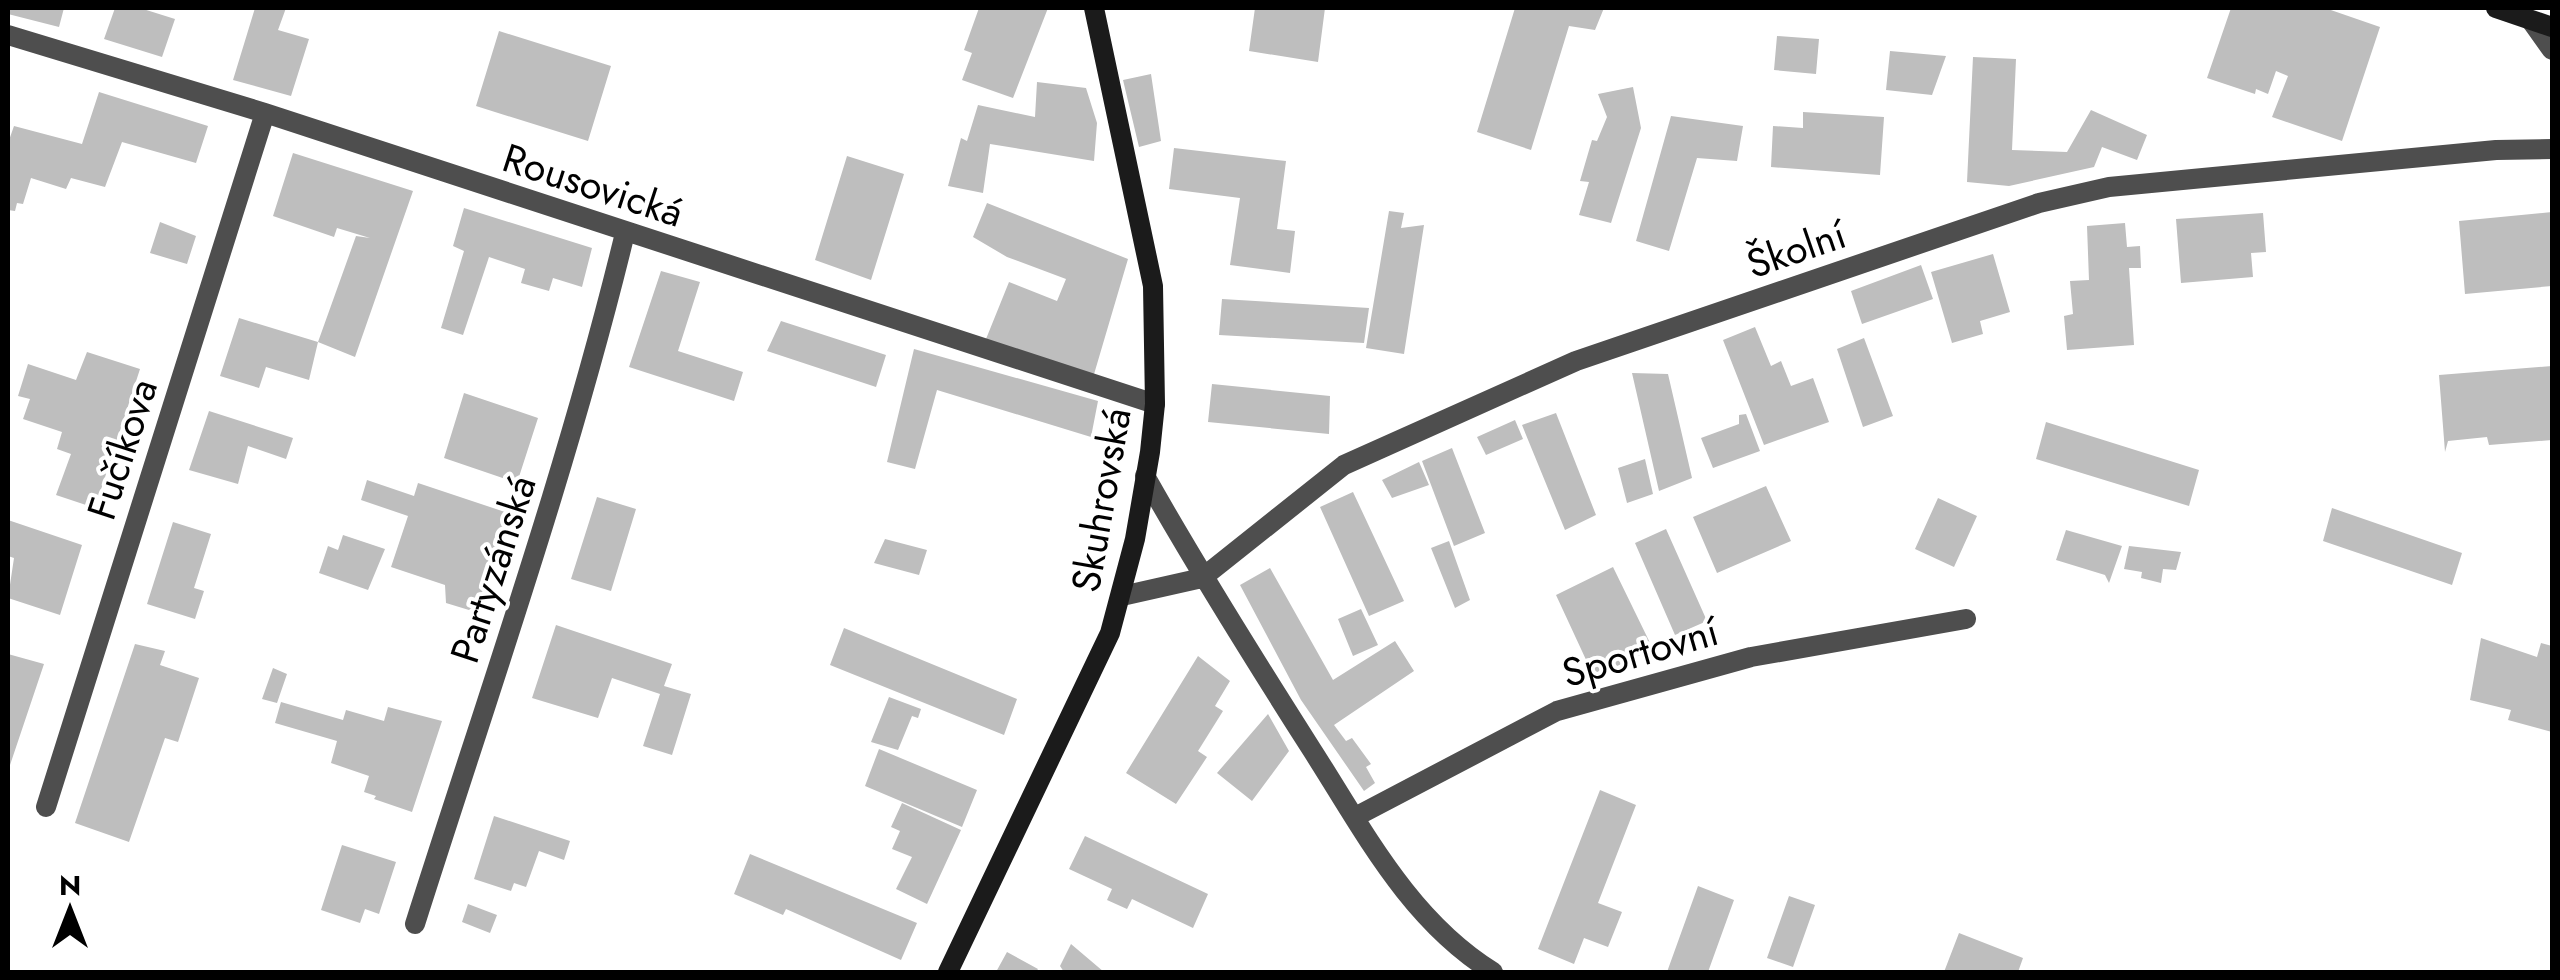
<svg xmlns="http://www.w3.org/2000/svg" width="2560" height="980" font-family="Jost,sans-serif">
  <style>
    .building { fill: #bebebe }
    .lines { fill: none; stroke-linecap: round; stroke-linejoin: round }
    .street { stroke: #4e4e4e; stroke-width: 20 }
    .secondary { stroke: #1b1b1b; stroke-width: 20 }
    .labels { text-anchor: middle; stroke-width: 8; stroke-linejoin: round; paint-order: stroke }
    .street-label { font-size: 40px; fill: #000; stroke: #fff }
  </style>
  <rect width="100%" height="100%" fill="#fff"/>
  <path class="building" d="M8,8H64L59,27L8,14Z
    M115,8H140L175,19L162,57L104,39Z
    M255,8H286L278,30L309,39L291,96L233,80Z
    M979,8H1048L1013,98L962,80L972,53L964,50Z
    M1255,8H1325L1318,62L1249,51Z
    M1515,8H1604L1595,30L1569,26L1531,150L1477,132Z
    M2231,8H2325L2380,27L2342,141L2272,117L2288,76L2276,71L2268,94L2256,89L2255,94L2207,78Z
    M499,31L611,66L588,141L476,106Z
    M1777,36L1819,39L1816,74L1774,70Z
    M1890,51L1946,56L1932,95L1886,90Z
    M1973,57L2016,59L2012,150L2067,152L2091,110L2147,135L2137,160L2102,147L2094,167L2009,186L1967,182Z
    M1151,74L1161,141L1139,147L1123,80Z
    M1037,82L1086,88L1097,123L1094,161L990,144L983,193L948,186L961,138L967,141L978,105L1035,117Z
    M1633,87L1641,128L1611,223L1579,215L1589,182L1580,181L1592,140L1597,141L1607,117L1598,94Z
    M99,92L208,126L196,163L122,142L105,187L71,178L66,189L31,178L23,204L17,203L15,211L8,210V143L14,126L82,144Z
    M1803,112L1884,117L1880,175L1771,167L1773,126L1803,128Z
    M1671,116L1743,126L1737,161L1697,158L1669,251L1636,241Z
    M1174,148L1286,161L1277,229L1295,231L1290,273L1230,265L1240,198L1169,189Z
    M293,153L413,191L355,357L318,342L356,236L370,238L337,228L334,237L273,216Z
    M847,156L904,174L871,280L815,260Z
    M987,203L1128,259L1092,381L986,339L1009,282L1057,301L1066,279L1007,257L973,237Z
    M464,208L592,248L582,287L553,278L549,291L521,283L525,269L489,257L463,335L441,328L464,251L453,246Z
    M1389,211L1404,213L1401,228L1424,225L1404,354L1366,348Z
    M2552,212V286L2465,294L2459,221Z
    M2263,213L2266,252L2251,253L2253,277L2181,283L2176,219Z
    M160,222L196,236L187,264L150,253Z
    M2125,223L2127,247L2140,246L2141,268H2129L2134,345L2067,350L2064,316L2073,314L2070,281L2089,280L2087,226Z
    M1993,254L2010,312L1980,321L1983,334L1952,343L1931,272Z
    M1921,265L1933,299L1862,324L1851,291Z
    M661,271L700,282L678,351L743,372L734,401L629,367Z
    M1222,299L1369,308L1364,343L1219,335Z
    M239,318L318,342L309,380L266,367L259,388L220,376Z
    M781,321L886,355L876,387L767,351Z
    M1755,327L1771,366L1781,361L1791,386L1813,378L1829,422L1764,445L1723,340Z
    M1864,338L1893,416L1863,427L1837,349Z
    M914,349L1098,401L1091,437L937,390L915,469L887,462Z
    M87,352L140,369L95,508L56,495L71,454L57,449L62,432L23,419L30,399L18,396L28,364L76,380Z
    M2552,366V440L2489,445L2487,437L2448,441L2445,452L2439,375Z
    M1632,373L1668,374L1692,478L1659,491Z
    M1212,384L1330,396L1329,434L1208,422Z
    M464,393L538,418L517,483L444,458Z
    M209,411L293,438L286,459L248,446L238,484L189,470Z
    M1556,413L1596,515L1565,530L1522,425Z
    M1746,414L1760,451L1713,468L1701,438L1739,424V415Z
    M1515,420L1523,439L1486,455L1477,437Z
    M2046,422L2199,470L2189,506L2036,459Z
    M1452,448L1485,533L1454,546L1422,461Z
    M1645,459L1653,494L1627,503L1618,468Z
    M1419,462L1429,485L1392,498L1382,480Z
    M367,480L414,496L418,483L508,513L480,599L469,610L446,603L445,585L391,567L408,516L361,500Z
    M1766,486L1791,541L1717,573L1693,517Z
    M1353,492L1404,601L1369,616L1320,507Z
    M597,497L636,509L611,591L571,579Z
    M1938,498L1977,516L1954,567L1915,549Z
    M2332,508L2462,553L2452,585L2323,541Z
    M8,520L82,545L60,615L8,598L14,558L8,556Z
    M173,522L211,534L194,588L204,591L195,619L147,604Z
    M1666,529L1707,621L1675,635L1635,543Z
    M2066,530L2122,546L2109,583L2105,575L2056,560Z
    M343,535L385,549L368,590L319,573L328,546L338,550Z
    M885,539L927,550L919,575L874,563Z
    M1449,541L1470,600L1455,608L1431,548Z
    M2129,546L2181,552L2176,570L2163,569L2161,583L2141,578L2142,572L2124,569Z
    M1613,567L1653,649L1594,677L1556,595Z
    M1270,568L1333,680L1395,641L1414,671L1334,725L1346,741L1352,738L1371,764L1366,767L1375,783L1364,791L1301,700L1240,585Z
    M1361,609L1378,645L1353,656L1338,619Z
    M556,625L672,664L664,686L691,694L672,755L643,746L660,694L612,678L598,718L532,698Z
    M844,628L1017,699L1004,735L830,665Z
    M2481,638L2537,657L2541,643L2552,646V732L2508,720L2511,710L2470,700Z
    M135,644L165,651L160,665L199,678L178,742L165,738L129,842L75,823Z
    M8,654L44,664L8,771Z
    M1198,656L1230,681L1215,706L1223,711L1198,751L1207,757L1176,804L1126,773Z
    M273,668L287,674L277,703L262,699Z
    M889,697L921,709L918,718L912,716L898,750L871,742Z
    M281,702L343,720L346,710L384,721L388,707L442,721L412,812L374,799L376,796L364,792L369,776L331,763L337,741L275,723Z
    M1268,714L1289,751L1252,801L1217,773Z
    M879,749L977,790L962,827L865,786Z
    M1600,790L1636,805L1598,903L1622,912L1608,947L1584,938L1574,964L1538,949Z
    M902,803L961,830L927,904L896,889L912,857L892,849L900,831L891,827Z
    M494,816L570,841L564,860L539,851L526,887L514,883L511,891L474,879Z
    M1085,836L1208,894L1193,928L1132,899L1127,909L1107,900L1112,889L1069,869Z
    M342,845L396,862L379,914L365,909L360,923L321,910Z
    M750,854L917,923L901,960L786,909L783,915L734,894Z
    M1698,886L1734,900L1708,972H1667Z
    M1789,896L1815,905L1793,967L1767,958Z
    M468,904L497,915L490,933L462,922Z
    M1959,933L2023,958L2018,972H1944Z
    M1071,944L1104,972H1064L1060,966Z
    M1007,952L1038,969L1036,972H996Z"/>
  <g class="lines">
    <path class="street" d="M2532,22L2552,50
      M8,35L265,113L1155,404
      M1145,476C1198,570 1254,659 1312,750C1364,831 1409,920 1493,972
      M1122,596L1202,578L1344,465L1576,361L2039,203L2109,187L2496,150L2552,149
      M46,807L265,113
      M1355,817L1557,711L1751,657L1966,619
      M415,924C488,694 568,468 625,233"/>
    <path class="secondary" d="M2496,8L2552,27
      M948,972L1110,633L1135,539L1150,452L1155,404L1153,286L1094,8"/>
  </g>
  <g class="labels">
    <g class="street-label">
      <text transform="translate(593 185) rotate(18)" y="14">Rousovická</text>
      <text transform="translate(1796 249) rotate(-19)" y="14">Školní</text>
      <text transform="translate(122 449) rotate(-72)" y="14">Fučíkova</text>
      <text transform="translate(1101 500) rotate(-80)" y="14">Skuhrovská</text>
      <text transform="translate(493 569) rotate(-72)" y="14">Partyzánská</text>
      <text transform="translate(1640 652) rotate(-16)" y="14">Sportovní</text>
    </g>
  </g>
  <rect width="2560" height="980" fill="none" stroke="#000000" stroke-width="20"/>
  <g transform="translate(70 910)" stroke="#ffffff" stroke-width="8" paint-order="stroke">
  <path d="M0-8L18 38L0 25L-18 38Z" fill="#000000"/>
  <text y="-15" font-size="28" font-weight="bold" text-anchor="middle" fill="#000000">N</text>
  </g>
</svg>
